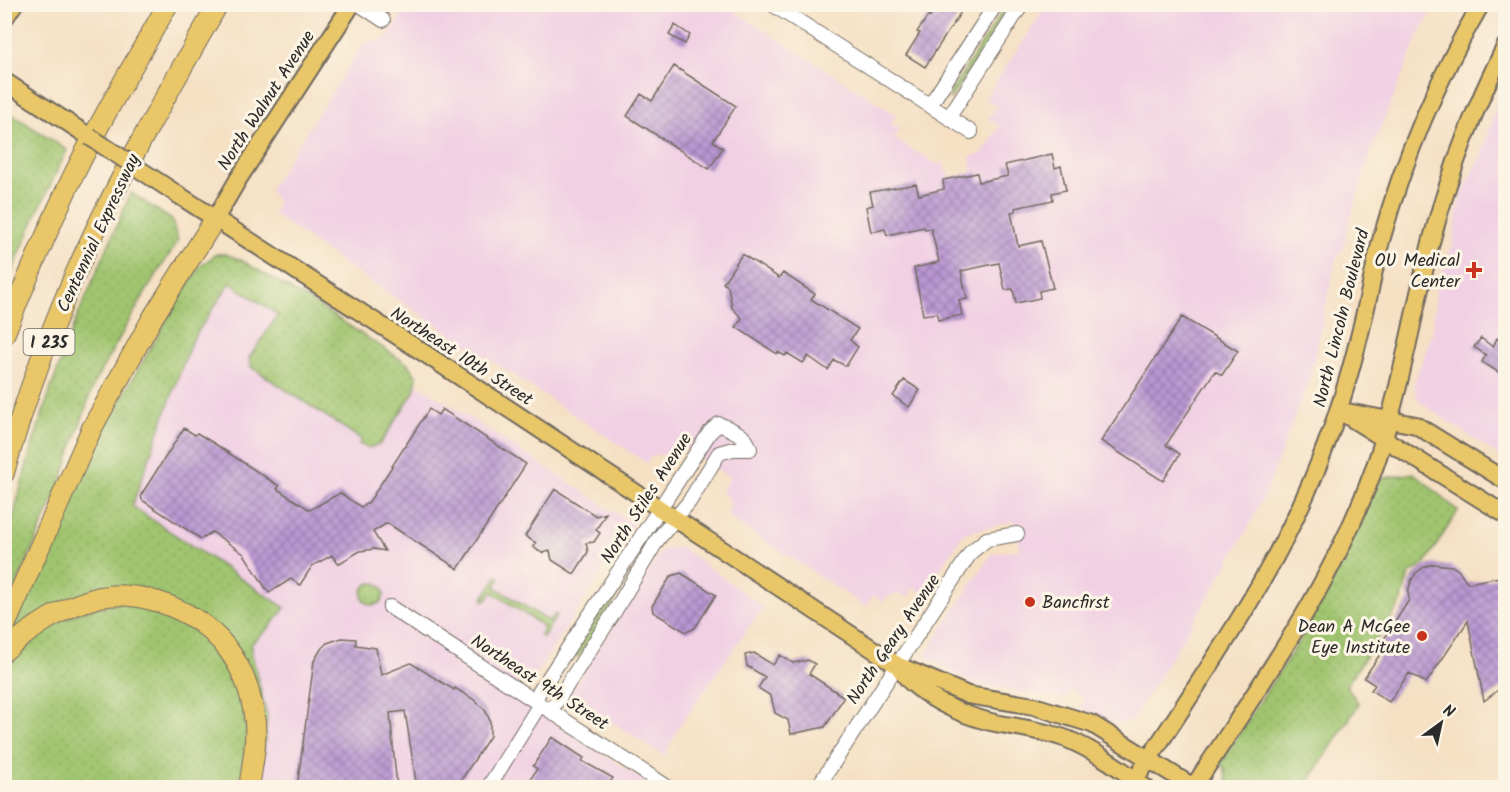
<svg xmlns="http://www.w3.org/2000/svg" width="1510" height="792" font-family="Kalam,sans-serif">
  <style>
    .built { fill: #f1d0e3 }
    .grass { fill: url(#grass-dots); stroke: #66784d; stroke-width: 1.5 }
    .building { fill: url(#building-cross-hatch) }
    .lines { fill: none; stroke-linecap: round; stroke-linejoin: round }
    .minor-casing { stroke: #726a61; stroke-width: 16 }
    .major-casing { stroke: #726a61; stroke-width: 20 }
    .highway-casing { stroke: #726a61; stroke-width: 22 }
    .minor { stroke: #fff; stroke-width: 14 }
    .major { stroke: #e9c769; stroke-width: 16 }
    .highway { stroke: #e9c769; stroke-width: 20 }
    .major-bridge-casing { stroke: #726a61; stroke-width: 20; stroke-linecap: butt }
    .major-bridge { stroke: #e9c769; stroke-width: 16 }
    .poi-dot { fill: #c8321e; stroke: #fcf5e5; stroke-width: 2 }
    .labels { text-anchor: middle; stroke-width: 6; stroke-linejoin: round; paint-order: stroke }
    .shield { fill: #fcf5e5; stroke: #6a6863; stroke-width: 1.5 }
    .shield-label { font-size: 16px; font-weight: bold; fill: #2b2b2b }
    .street-label { font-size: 18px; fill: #2b2b2b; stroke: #fcf5e5 }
    .poi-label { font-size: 18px; fill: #2b2b2b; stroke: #fcf5e5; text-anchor: end }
  </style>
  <defs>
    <pattern id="grass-dots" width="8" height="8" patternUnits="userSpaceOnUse" patternTransform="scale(1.5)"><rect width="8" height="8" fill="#a0c56f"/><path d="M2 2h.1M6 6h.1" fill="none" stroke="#8aa960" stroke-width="1.8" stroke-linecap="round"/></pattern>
    <pattern id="building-cross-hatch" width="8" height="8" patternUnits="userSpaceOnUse" patternTransform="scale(1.5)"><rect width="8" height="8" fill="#ba97d2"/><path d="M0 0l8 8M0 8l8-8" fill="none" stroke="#977bab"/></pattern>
  </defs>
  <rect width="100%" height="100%" fill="#fcf5e5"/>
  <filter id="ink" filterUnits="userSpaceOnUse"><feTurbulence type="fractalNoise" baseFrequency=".0167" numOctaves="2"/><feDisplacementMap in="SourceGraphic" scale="12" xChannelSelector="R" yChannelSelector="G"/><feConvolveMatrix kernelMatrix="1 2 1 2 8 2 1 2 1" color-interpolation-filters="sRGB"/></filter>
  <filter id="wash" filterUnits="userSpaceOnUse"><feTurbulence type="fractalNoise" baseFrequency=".008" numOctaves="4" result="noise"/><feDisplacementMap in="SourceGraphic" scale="24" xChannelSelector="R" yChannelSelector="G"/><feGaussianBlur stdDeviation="1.35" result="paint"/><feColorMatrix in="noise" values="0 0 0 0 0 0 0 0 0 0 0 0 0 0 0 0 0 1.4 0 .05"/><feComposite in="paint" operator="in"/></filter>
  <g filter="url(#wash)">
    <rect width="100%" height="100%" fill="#f5e0c4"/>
    <path class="built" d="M692,4L699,10L703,5L707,8L709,5L714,6L716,5H725L896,115L891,124L899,129L894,138L917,153L923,155L935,164L944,163L946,173H948L950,177L970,173V168L972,167L970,157L983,153L1000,126L988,119L997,106L985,99L1047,5H1435L1418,37L1372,149L1354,205L1343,248L1336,259L1310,376L1268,487L1248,528L1211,593L1132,720L1115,723L1080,708L1084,697L1071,690L1065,699L972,683L925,655L992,553L1020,550L1014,521L964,533L924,594L914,587L908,597L899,594H895L887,597L883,602L873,595L866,607L726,515L730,507L729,501L726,495L721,491L730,478L678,444L670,458L663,454L656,455L649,458L647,463L353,270L273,214L277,206V201L273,194L269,190L365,41L369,44L373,40L377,43L380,39L385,41L401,16L396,13L399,8L396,5Z
      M1505,82V460L1421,403L1415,392V387L1413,386L1432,333L1436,289L1452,247L1460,198L1483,152L1498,97Z
      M230,283L403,400L416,383L633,524L535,676L526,670L516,686L522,693L521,701L654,787H260L267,717L251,649L252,643L268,629L285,608L131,506L191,342Z
      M681,547L763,607L679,727L664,756L569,694L662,550Z"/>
    <path class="grass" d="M1007,4L1014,5L950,99L949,94Z
      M5,105L9,107L7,111L67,150L38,211L5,288Z
      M131,193L172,220L178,241L145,293L94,383L59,487L5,612V549L29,456L50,391L75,322Z
      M216,254H225L241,260L320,307L408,364L417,377L414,392L380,444L368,448L359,444L361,439L251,367L249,358L278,315L230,283L191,342L132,506L285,608L268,629L252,643L251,649L267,717L260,787H256L248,668L141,590L17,632L13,628L83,465L177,302L200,266Z
      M1414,473L1458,511L1424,565L1409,574L1401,603L1346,686L1359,704L1305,787H1233L1228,784L1224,767L1220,763L1296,646L1330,587L1379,479Z
      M626,575L610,610L579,656L577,657L574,653Z
      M497,576L500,578L495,587L548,621L556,614L557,615L543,637L540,635L544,627L492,592L486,600H483V598Z
      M362 594a11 11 0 1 1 22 0a11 11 0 1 1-22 0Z
      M117,603L139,605L180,618L221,652L242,694L247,738L239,787L5,788V665C37,632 70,610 117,603Z"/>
    <g id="blocks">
      <path class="building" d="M939,4H957L963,9L925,67L906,55L920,33L917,32L928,16L930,17Z
        M675,25L690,35L685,44L669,35Z
        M674,66L736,106L713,141L723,148L709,169L627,116L641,94L652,101Z
        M1052,154L1055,168L1061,166L1066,190L1052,193L1053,200L1015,208L1016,211L1011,212L1018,246L1041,241L1053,288L1039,291L1040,298L1016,303L1013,289L1005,290L999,263L961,271L967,299L959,300L962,315L938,320L937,313L923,315L914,268L939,262L931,228L925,229L924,227L887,235L885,229L871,232L866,207L873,205L870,192L916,184L919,195L944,189L943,180L977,173L979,182L1008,176L1005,165Z
        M742,254L779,278L783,273L815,294L811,299L858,329L850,340L858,347L846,366L834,360L828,370L808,356L803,363L787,353L785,356L778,352L777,354L736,327L742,318L732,308L728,286L723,283Z
        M1182,317L1238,351L1222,375L1215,371L1166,445L1180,454L1163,481L1101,441Z
        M1481,338L1493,347L1497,338L1506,344V377L1482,362L1486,355L1474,347Z
        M904,380L920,390L909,407L893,396Z
        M429,409L438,415L442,409L526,464L458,569L387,523L373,532L385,551L374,549L360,551L338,564L332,555L312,566L300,585L291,579L269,593L244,554L212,532L201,539L142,500L141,495L184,428L195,435L197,433L215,444L279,486L277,489L310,510L340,493L361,507L369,502Z
        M555,489L596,516L606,513L596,530L600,533L594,542L586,543L588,552L574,574L552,560L550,551L542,553L533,547L536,543L525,536Z
        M1433,564L1452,566L1459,571L1468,583L1506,576V684L1484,701L1468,621L1426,683L1409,673L1389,702L1371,690L1375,685L1364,678L1381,653L1377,650L1409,600L1408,592L1411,581L1416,573L1424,567Z
        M681,573L716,595L695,628L686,632L653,612L652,606L671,576Z
        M342,638L356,639V645L376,648L381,675L411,663L454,690L455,688L473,699L485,710L490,721V736L456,788H417L405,711L390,713L397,788H297L314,661L321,649L327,643Z
        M754,653L773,665L780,655L793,663L808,660L815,664L809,674L844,697L825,727L791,734L788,720L775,713L771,696L758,688L765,677L747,666L745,655Z
        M552,737L584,758L582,761L613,778L606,788H525L537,769L533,766Z"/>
    </g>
  </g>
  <g filter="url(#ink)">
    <use href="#blocks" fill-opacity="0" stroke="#726a61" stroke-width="1.5"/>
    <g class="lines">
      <defs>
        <path id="minor" d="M359,4L383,20
          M772,4L971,132
          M930,105L996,4
          M949,117L1022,4
          M390,607L669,788
          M534,700L710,432L719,424C732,430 746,434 750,449H733L719,453L689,502L658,539L613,614L551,710
          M488,788L540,704
          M817,788L971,552L987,539L1017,534"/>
        <path id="major" d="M4,19L14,4
          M4,81L90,137
          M177,194L424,353L897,665L968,695L1034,706L1092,724L1195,788
          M215,219L239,178L352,4
          M1338,410L1506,515
          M1347,412L1416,425L1506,481
          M898,666C902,671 907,679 912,683C936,704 969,718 1000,724C1023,728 1046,731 1067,739C1096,751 1121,769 1146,788
          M1130,788C1203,674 1281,570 1327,442C1343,400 1355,356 1365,312C1371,287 1375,262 1382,237C1405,155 1438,78 1481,4
          M1193,788C1261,683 1337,579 1377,460C1402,386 1413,310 1433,235C1451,169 1475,106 1506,45"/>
        <path id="highway" d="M4,335C24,286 44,238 66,191C96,127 133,66 168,4
          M4,473C27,391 58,309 94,233C131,155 175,80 218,4
          M4,628L92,428L153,317L215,219
          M4,651C33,627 63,606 100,597C119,593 140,596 159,602C216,621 249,663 255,723C257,744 252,767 249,788"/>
      </defs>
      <use href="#minor" class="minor-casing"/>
      <use href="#major" class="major-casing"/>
      <use href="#highway" class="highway-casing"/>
      <use href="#minor" class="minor"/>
      <use href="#major" class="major"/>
      <use href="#highway" class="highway"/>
      <defs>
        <path id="major-bridge" d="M90,137L177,194"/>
      </defs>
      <use href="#major-bridge" class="major-bridge-casing"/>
      <use href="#major-bridge" class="major-bridge"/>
    </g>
  </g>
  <g class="poi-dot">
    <path d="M1471 261h6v6h6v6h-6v6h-6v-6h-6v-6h6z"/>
    <circle cx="1030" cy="602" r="6"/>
    <circle cx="1422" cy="636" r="6"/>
  </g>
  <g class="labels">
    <rect class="shield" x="23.5" y="329" width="51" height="26" rx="4.5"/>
    <g class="shield-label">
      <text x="49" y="348">I 235</text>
    </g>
    <g class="street-label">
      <text transform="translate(266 100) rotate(-57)" y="6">North Walnut Avenue</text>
      <text transform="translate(98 233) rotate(-65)" y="6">Centennial Expressway</text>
      <text transform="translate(1341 318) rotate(-76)" y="6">North Lincoln Boulevard</text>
      <text transform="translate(462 356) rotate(33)" y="6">Northeast 10th Street</text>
      <text transform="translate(646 498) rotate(-57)" y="6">North Stiles Avenue</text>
      <text transform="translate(893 639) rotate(-56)" y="6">North Geary Avenue</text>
      <text transform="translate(540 682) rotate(33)" y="6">Northeast 9th Street</text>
    </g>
    <g class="poi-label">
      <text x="1460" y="266">OU Medical<tspan x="1460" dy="21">Center</tspan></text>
      <text x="1042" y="608" text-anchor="start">Bancfirst</text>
      <text x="1410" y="632">Dean A McGee<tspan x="1410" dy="21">Eye Institute</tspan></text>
    </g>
  </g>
  <rect width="1510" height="792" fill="none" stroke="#fcf5e5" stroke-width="24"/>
  <g transform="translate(1441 723) rotate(33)" stroke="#fcf5e5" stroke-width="4.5" paint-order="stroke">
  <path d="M0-4.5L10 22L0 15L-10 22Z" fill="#2b2b2b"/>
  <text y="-9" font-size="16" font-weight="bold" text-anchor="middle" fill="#2b2b2b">N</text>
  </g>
</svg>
